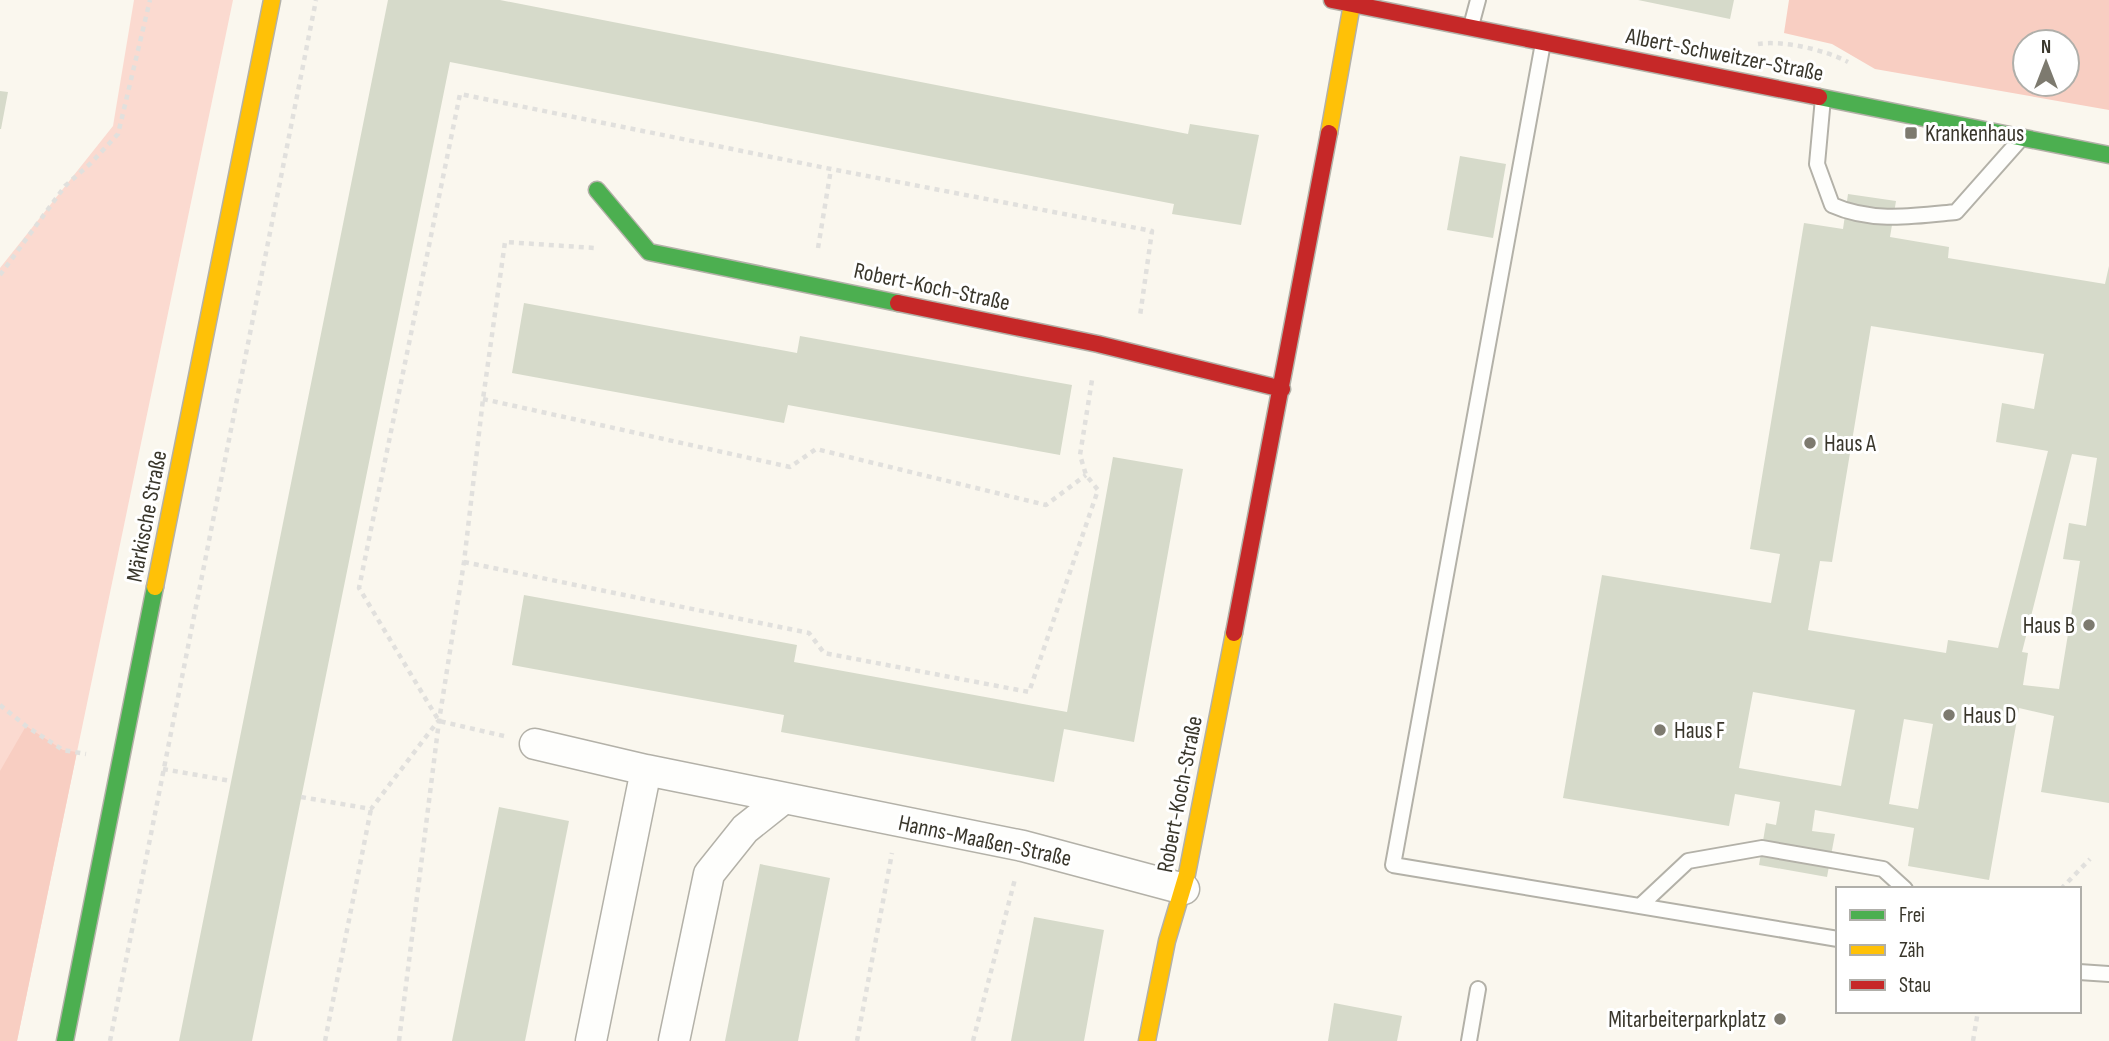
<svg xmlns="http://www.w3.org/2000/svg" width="2109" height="1041" font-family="'Sofia Sans Condensed',sans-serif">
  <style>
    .green { fill: #fbdad0 }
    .forest { fill: #f8cec2; fill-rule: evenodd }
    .building { fill: #d6daca; fill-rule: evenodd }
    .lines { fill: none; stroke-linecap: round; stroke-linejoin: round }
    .lane-casing { stroke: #b3b1a8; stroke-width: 18 }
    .street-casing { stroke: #b3b1a8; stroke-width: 33 }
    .fast-casing { stroke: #b3b1a8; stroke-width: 19 }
    .slow-casing { stroke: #b3b1a8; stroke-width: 19 }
    .jam-casing { stroke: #b3b1a8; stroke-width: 19 }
    .path { stroke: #e1e0dd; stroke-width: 4.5; stroke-dasharray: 5 5; stroke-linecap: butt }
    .lane { stroke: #fefefc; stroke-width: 14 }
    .street { stroke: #fefefc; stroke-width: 30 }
    .fast { stroke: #4caf50; stroke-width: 16 }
    .slow { stroke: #ffc107; stroke-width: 16 }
    .jam { stroke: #c62828; stroke-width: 16 }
    .poi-dot { fill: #7d7a6f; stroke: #fff; stroke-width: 2.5 }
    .labels { text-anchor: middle; stroke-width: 6; stroke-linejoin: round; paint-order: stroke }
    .street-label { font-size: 23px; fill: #39362b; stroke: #fff }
    .poi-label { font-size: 23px; fill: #39362b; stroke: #fff; text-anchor: start }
  </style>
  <rect width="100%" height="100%" fill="#faf7ee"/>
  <path class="green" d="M134,0H233L17,1041H0V268L113,126Z"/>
  <path class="forest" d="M1789,0H2109V110L1875,69L1832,44L1784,33ZM2025,42H2067V84H2025Z
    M26,726L63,750L77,752L17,1041H0V771Z"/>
  <path class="building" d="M388,0H500L1188,134L1190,124L1259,135L1241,225L1172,214L1174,204L450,62L252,1041H179Z
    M1638,0H1734L1730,19Z
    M0,91L8,92L1,129H0Z
    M1460,156L1506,164L1493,238L1447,230Z
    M1848,194L1896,201L1890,237L1949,247L1948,258L2105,284L2109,266V803L2041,792L2054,716L2019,708L1989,880L1908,866L1914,828L1815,810L1812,831L1835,834L1827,877L1759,865L1766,823L1776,825L1780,802L1735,794L1729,826L1563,798L1602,575L1771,603L1780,554L1750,549L1804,223L1843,229ZM1871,326L2044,354L2034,409L2002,403L1996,442L2048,451L1998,648L1948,640L1946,653L1808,630L1820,561L1832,562ZM2072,454L2097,458L2086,526L2069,523L2063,559L2080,561L2059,689L2023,685L2028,653L2022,652ZM1753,692L1855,710L1841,786L1739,768ZM1904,719L1933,724L1918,809L1889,804Z
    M524,303L797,353L800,336L1072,385L1060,455L788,405L784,423L512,373Z
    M1113,457L1183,469L1134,742L1064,729L1054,782L781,732L784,715L512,665L524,595L797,645L794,662L1067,712Z
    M499,807L569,821L525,1041H452Z
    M760,864L830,878L798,1041H725Z
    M1034,917L1104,930L1084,1041H1011Z
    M1334,1003L1402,1016L1397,1041H1328Z"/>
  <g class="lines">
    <defs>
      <path id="lane" d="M1471,26L1478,0
        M1543,43L1393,865L1838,939
        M1823,98L1817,164L1832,205C1872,223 1915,216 1956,212L2018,142
        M1640,906L1688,861L1762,848L1883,869L1905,889
        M2079,972L2109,974
        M1469,1041L1478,989"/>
      <path id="street" d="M535,744L646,770L1023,846L1184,889
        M591,1041L646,770
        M674,1041L709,874L745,829L784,798"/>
      <path id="fast" d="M1819,97L2109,155
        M597,190L649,252L898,303
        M65,1041L155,587"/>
      <path id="slow" d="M1329,133L1352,4
        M155,587L272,0
        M1147,1041L1167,941L1187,874L1234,633"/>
      <path id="jam" d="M1332,0L1819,97
        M898,303L1098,344L1282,389
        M1234,633L1329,133"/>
    </defs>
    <use href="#lane" class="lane-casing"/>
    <use href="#street" class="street-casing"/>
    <use href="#fast" class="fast-casing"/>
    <use href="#slow" class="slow-casing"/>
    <use href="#jam" class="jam-casing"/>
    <path class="path" d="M1758,44C1782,40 1826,50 1848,62
      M818,248L831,169
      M0,275L65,186L91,163L118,134L150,0
      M483,399L790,467L816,449L1046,505L1086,475
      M464,562L809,633L824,653L1029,692L1098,490L1086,475L1080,455L1092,380
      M0,705L26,726L63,750L86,754
      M504,736L439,721L359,588L460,94L831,169L1152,231L1140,316
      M163,769L231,781
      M301,797L371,809L438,721
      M2061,889L2090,859
      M110,1041L316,0
      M325,1041L371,809
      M399,1041L439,721L464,562L483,399L505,242L595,248
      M857,1041L892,853
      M973,1041L1015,879
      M1973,1041L1978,1011"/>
    <use href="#lane" class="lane"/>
    <use href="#street" class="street"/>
    <use href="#fast" class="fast"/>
    <use href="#slow" class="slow"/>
    <use href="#jam" class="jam"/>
  </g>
  <g class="poi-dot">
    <rect x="1904" y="126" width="14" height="14" rx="3.5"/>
    <circle cx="1810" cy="443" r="7"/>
    <circle cx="2089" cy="625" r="7"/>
    <circle cx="1949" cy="715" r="7"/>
    <circle cx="1660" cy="730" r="7"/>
    <circle cx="1780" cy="1019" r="7"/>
  </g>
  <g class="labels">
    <g class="street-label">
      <text transform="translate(1725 54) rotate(11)" y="8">Albert-Schweitzer-Straße</text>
      <text transform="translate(932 286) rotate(12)" y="8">Robert-Koch-Straße</text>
      <text transform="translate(146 516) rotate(-79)" y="8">Märkische Straße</text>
      <text transform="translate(1179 794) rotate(-79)" y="8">Robert-Koch-Straße</text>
      <text transform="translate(985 840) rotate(12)" y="8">Hanns-Maaßen-Straße</text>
    </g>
    <g class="poi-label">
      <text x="1925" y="141">Krankenhaus</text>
      <text x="1824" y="451">Haus A</text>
      <text x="2075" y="633" text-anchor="end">Haus B</text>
      <text x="1963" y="723">Haus D</text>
      <text x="1674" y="738">Haus F</text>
      <text x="1766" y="1027" text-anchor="end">Mitarbeiterparkplatz</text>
    </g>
  </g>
  <rect x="1836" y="887" width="245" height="126" fill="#ffffff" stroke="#b0afaa" stroke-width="2"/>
  <rect x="1850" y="910" width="35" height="10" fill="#4caf50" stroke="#b0afaa" stroke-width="2"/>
  <text x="1899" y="922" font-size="21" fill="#39362b">Frei</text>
  <rect x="1850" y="945" width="35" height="10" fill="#ffc107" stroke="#b0afaa" stroke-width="2"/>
  <text x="1899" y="957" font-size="21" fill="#39362b">Zäh</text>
  <rect x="1850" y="980" width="35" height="10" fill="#c62828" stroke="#b0afaa" stroke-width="2"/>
  <text x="1899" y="992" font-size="21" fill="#39362b">Stau</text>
  <g transform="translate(2046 63)"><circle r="33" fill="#ffffff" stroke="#b0afaa" stroke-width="2"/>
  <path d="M0-5L12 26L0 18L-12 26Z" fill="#7d7a6f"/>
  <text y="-10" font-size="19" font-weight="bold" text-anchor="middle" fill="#39362b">N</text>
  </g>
</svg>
